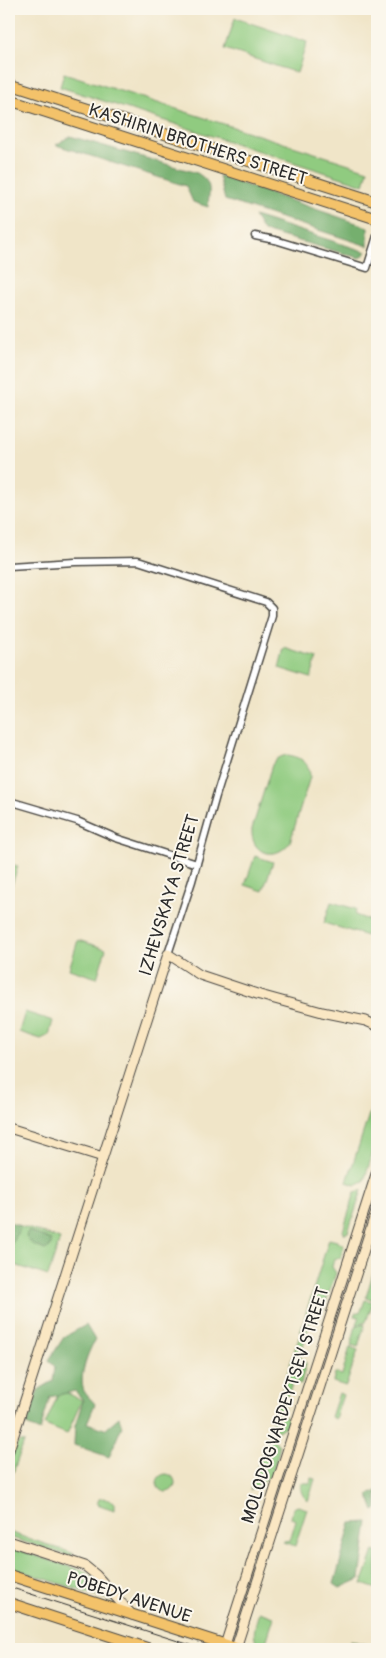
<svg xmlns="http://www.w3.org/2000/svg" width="386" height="1658" font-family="Pangolin,sans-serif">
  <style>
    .green { fill: #90cb80; stroke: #5e7b56 }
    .forest { fill: #74af6e; stroke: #506d4c }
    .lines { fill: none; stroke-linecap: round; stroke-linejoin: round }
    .street-casing { stroke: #494743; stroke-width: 9 }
    .secondary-casing { stroke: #494743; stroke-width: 11 }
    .primary-casing { stroke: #494743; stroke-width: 12 }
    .street { stroke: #fff; stroke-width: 6 }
    .secondary { stroke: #fae7c3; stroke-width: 9 }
    .primary { stroke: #f3c26a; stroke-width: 10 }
    .tram { stroke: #2b2b2b; stroke-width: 1 }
    .labels { text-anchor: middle; stroke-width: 4; stroke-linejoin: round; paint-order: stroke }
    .street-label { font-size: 18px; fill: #2b2b2b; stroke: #fbf7ec }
  </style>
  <rect width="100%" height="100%" fill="#fbf7ec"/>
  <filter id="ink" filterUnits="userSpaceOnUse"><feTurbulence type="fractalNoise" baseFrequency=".02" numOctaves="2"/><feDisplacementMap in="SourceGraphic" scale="10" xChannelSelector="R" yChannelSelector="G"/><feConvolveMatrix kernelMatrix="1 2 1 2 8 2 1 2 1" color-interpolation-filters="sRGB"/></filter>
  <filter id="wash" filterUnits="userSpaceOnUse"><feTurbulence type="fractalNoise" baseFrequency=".0096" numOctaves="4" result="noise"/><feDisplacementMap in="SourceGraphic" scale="20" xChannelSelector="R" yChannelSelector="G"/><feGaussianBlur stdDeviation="1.12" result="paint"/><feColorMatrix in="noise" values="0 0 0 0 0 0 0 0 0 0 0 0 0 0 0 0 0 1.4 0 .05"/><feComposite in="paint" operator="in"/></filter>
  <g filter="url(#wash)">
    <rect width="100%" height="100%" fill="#f0e5c8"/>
    <path class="green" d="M235,18L307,42L297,73L225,49Z
      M64,73L368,170L364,185L60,87Z
      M284,648L317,658L311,678L279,668Z
      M288,755C301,757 310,763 310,777L290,842C276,862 250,854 252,829L272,765C276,759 280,756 288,755Z
      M255,856L273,862L263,891L245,885Z
      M9,864L18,866L9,894Z
      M331,902L356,909L355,915L377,923V939L324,923Z
      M78,940L106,949L97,978L69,969Z
      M25,1012L53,1021L49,1035L41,1039L19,1032Z
      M373,1102L377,1103V1139L364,1181L355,1185L347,1182Z
      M362,1190L348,1232L345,1234L343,1231L355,1192Z
      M9,1222L60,1239L48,1276L9,1263Z
      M329,1239L337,1241L344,1246L341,1258L334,1259L332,1267L336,1273L323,1310L315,1307L306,1335L300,1333Z
      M374,1270C380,1280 376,1289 373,1300L366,1297Z
      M365,1300L373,1302L366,1322L357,1325L359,1317L354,1316L355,1313L361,1311Z
      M365,1324L358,1347L351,1345L356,1326Z
      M299,1337L305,1339L300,1357L306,1363L301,1384L293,1381L282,1414L289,1419L286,1426L278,1431L270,1428Z
      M350,1347L358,1350L346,1386L333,1382L335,1373L342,1375Z
      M60,1390L82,1400L67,1434L45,1425Z
      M339,1393L343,1395L335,1419L331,1417Z
      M267,1436L273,1439L279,1445V1450L272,1475L250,1490Z
      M20,1442H24L9,1484C9,1472 8,1448 20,1442Z
      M157 1483a9 9 0 1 1 18 0a9 9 0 1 1-18 0Z
      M311,1478L315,1479L308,1501C302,1495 300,1492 301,1483H310Z
      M103,1498L114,1502V1510L97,1504L99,1499Z
      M298,1506L307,1509L295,1546L283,1542L284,1541L290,1540L296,1520L291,1518L293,1508Z
      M9,1532L69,1552L74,1554L69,1556L9,1537Z
      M9,1547L86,1572L113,1601L9,1567Z
      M374,1551L377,1552V1589L362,1584Z
      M259,1612L274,1617L264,1649H261C250,1638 255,1626 259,1612Z"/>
    <path class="forest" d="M70,136L197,173C213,183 209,189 208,207L193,202L186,186L56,145Z
      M219,176L368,227V246L225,200Z
      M254,216L367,252L360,258L263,231Z
      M9,1222L21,1226L11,1245L9,1244Z
      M28,1231L51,1240V1246L45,1250L33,1245L26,1237Z
      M86,1325L95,1340C88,1352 78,1377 84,1391C87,1396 92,1400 95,1404L87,1423L105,1429L119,1417L122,1426L109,1457L74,1445L75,1426L83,1400L75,1391L50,1397L40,1431L26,1425L38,1390L53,1381L55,1367L49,1360L64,1337Z
      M377,1491V1509L374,1511L368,1495Z
      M368,1522L360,1579L340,1588L334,1584L351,1523Z
      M351,1640L377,1648V1649H348Z"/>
  </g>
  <g filter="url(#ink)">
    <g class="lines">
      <defs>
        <path id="street" d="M255,236L275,240L367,268L377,236
          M9,566L75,562L138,561L266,602L272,608V616L216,796L192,881L168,954
          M9,801L77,821L116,838L197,864"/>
        <path id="secondary" d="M9,1128L103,1157
          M9,1450L168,954L200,975L260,995L322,1012L366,1021L377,1026
          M9,1541L85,1566L96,1575L132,1615
          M225,1645L377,1171
          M236,1648L377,1209"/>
        <path id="primary" d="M9,84L377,202
          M9,100L377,219
          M9,1575L239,1649
          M9,1603L150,1649"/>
      </defs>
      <use href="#street" class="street-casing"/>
      <use href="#secondary" class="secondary-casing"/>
      <use href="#primary" class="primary-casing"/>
      <use href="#street" class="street"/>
      <use href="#secondary" class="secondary"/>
      <use href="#primary" class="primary"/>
      <path class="tram" d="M9,1587L203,1649"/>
    </g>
  </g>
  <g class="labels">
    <g class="street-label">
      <text transform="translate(198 144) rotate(18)" y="6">KASHIRIN BROTHERS STREET</text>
      <text transform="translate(169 895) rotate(-73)" y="6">IZHEVSKAYA STREET</text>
      <text transform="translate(285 1405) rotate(-72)" y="6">MOLODOGVARDEYTSEV STREET</text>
      <text transform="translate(129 1597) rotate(18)" y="6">POBEDY AVENUE</text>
    </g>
  </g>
  <rect width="386" height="1658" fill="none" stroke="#fbf7ec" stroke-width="30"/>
</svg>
